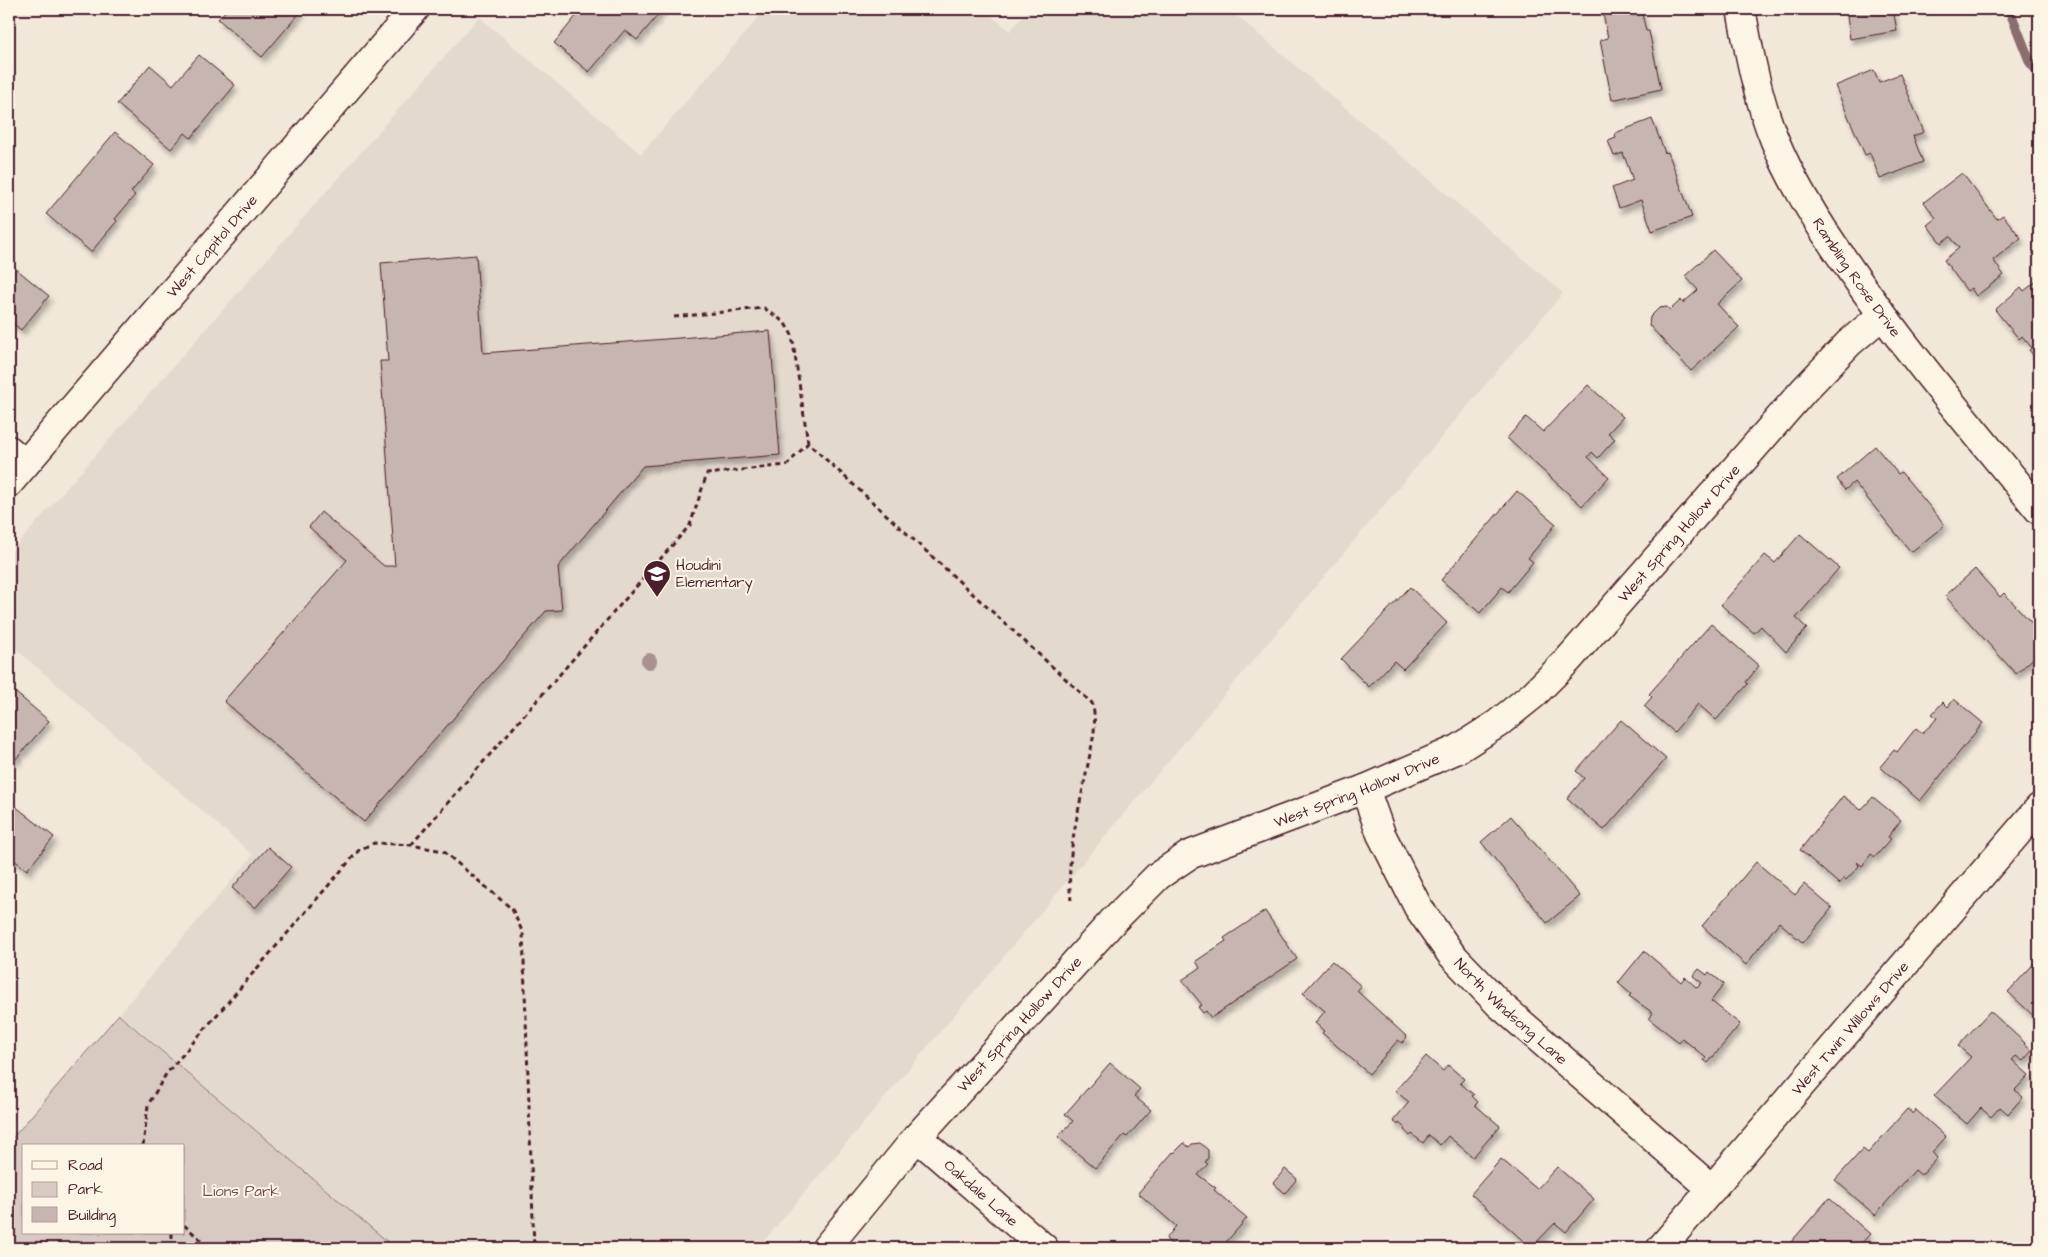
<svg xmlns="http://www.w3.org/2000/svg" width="2048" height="1257" font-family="'Architects Daughter',sans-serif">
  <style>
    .built { fill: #e4d9cd }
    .green { fill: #d8cac0; stroke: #917476; fill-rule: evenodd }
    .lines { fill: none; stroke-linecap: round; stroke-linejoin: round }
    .stream { stroke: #8b6d6f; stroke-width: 10 }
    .building { fill: #c7b6af; stroke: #4a1f2b; filter: url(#shadow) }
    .street-casing { stroke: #4a1f2b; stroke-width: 31 }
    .secondary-casing { stroke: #4a1f2b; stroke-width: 31 }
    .path { stroke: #4a1f2b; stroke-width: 3; stroke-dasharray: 5 4; stroke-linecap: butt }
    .street { stroke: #fcf5e5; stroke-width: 28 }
    .secondary { stroke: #fcf5e5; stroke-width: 28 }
    .tree { fill: #a9918e }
    .labels { text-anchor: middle; stroke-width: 4; stroke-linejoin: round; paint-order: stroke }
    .street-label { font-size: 15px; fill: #4a1f2b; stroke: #fcf5e5 }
    .poi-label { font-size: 15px; fill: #4a1f2b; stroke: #fcf5e5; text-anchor: start }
    .park-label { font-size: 15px; fill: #6e4a50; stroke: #fcf5e5 }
  </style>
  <defs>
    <filter id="shadow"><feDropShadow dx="3" dy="5.5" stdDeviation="2.5" flood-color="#0004"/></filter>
  </defs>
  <rect width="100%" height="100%" fill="#f1e8da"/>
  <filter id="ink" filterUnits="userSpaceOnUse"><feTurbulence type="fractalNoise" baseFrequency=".02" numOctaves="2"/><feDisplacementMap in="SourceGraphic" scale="10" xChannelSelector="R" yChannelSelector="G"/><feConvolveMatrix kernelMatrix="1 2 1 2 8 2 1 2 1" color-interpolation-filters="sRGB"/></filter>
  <g filter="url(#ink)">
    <path class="built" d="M766,9H983L1010,31L1029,9H1229L1563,293L758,1248H395L119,1014L253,855L9,643V554L479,17L641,154Z"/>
    <path class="green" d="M119,1014V1015L395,1248H9V1142ZM24,1146H184V1233H24Z"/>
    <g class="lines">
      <path class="stream" d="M2009,9L2030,62L2039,73"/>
    </g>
    <path class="building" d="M227,9H303L262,57L218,19Z
      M582,9H663L637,40L625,30L589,72L554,43Z
      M1602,9H1641L1646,31H1649L1661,89L1612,100L1600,40L1608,38Z
      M1846,9H1893L1897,31L1850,39Z
      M199,55L235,85L191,138L185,133L171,149L117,104L150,65L173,85Z
      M1874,70L1879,82L1900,74L1924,132L1913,136L1923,162L1880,179L1870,153L1865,155L1835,86Z
      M1652,119L1665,153L1668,152L1692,217L1652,231L1641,200L1619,208L1612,188L1633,180L1623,153L1614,156L1608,141L1616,138L1615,133Z
      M115,132L154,165L131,192L135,195L115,219L117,221L91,252L46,214Z
      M1962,173L1997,219L2003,215L2021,238L1993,260L2004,275L1976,296L1971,288L1967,291L1944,260L1959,248L1950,236L1941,243L1927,225L1936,218L1924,202Z
      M1713,250L1742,281L1717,304L1739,327L1691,371L1649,325L1650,317L1659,308L1667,307L1670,310L1681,300L1683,303L1698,290L1685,276Z
      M476,255L483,353L770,331L780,455L643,466L558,567L562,610L546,611L364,822L224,701L347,560L309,527L321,512L384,566H395L380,361H388L381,263Z
      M9,263L49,296L21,330L9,320Z
      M2039,279V372L2034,366L2039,362L2029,350L2032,348L2022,336L2019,339L1995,310L2021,287L2024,291Z
      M1588,385L1623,417L1608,433L1615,439L1598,458L1592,452L1588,457L1609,477L1582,506L1507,438L1526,417L1543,432Z
      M1875,446L1898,474L1901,472L1945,525L1911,552L1854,482L1845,490L1837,479Z
      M1517,491L1556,524L1528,558L1533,562L1508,592L1502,587L1480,613L1441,580Z
      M1800,534L1839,568L1796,618L1807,628L1786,652L1761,626L1754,633L1721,605L1765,555L1775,563Z
      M1975,569L2000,597L2004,593L2039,631V653L2016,674L1945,596Z
      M1410,587L1447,623L1403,669L1394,661L1369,687L1341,659Z
      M1711,624L1759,666L1746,682L1748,684L1716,720L1698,704L1674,732L1644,706L1652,697L1649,694Z
      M9,687L49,721L14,761L9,757Z
      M1954,699L1983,723L1920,801L1880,767L1894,750L1897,752L1916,728L1922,733L1932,724L1937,718L1932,714L1943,702L1948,707Z
      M1621,720L1666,759L1604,830L1567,799L1584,778L1576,771Z
      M1843,796L1861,810L1873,797L1901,820L1888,837L1891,839L1875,857L1871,854L1862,866L1857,862L1859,866L1846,880L1844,878L1839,884L1800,850Z
      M15,806L54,837L27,870L9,856V814Z
      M1511,816L1580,896L1547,923L1481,842Z
      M268,847L291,867L255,908L232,888Z
      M1756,862L1795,895L1804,884L1832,908L1803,943L1779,922L1746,965L1702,926Z
      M1265,911L1297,959L1211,1018L1206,1011L1203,1013L1198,1007L1202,1005L1182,980L1200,968L1196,961L1226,941L1224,938Z
      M1644,951L1681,982L1685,977L1697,988L1702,983L1693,976L1699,969L1707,975L1709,972L1724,984L1711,1001L1740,1024L1708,1063L1704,1060L1706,1058L1682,1038L1679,1042L1649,1019L1653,1013L1629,996L1631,994L1618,983Z
      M2039,958V1021L2008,992Z
      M1332,961L1361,986L1357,991L1407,1037L1402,1043L1398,1040L1369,1074L1322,1033L1324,1031L1315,1023L1325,1011L1303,993Z
      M1990,1011L2025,1043L2024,1044L2032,1051L2023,1061L2016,1056L2012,1060L2029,1075L2015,1090L2023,1097L2008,1114L2000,1107L1991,1117L1981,1108L1967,1124L1934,1096L1971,1057L1958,1046Z
      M1426,1056L1443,1071L1448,1065L1464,1079L1460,1083L1474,1095L1472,1096L1478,1102L1475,1105L1500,1126L1473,1157L1448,1136L1440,1145L1429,1135L1423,1143L1412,1134L1410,1136L1404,1130L1405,1128L1399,1123L1398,1125L1393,1121L1409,1102L1395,1091Z
      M1110,1063L1140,1089L1134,1096L1151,1110L1127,1137L1124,1135L1095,1168L1058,1137L1073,1121L1065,1114Z
      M1907,1109L1913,1114L1916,1110L1946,1137L1932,1152L1937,1158L1921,1175L1915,1170L1875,1215L1835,1180L1863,1149L1868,1153Z
      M1184,1143L1189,1147L1192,1144L1200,1143L1208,1150V1158L1205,1162L1208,1164L1198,1175L1216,1188L1214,1190L1247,1218L1221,1248H1176L1166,1239L1176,1226L1138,1193L1173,1152L1174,1153Z
      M1501,1159L1537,1189L1557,1167L1594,1199L1566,1232L1555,1223L1531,1248L1471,1194Z
      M1285,1169L1297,1179L1285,1193L1273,1183Z
      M1829,1198L1870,1234L1857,1248H1788L1792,1243L1791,1242Z"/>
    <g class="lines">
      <defs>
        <g id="street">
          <path id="s1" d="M1741,9C1749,52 1758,100 1775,141C1793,184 1818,224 1845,262C1904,349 1973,429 2039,510"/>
          <path d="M9,450L25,464"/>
          <path id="s2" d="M1365,789L1381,834L1418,907L1451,954L1499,1004L1712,1189"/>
          <path id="s3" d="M917,1137L1044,1248"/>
          <path id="s4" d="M826,1248L917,1137L1113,921L1158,876L1189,855L1365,789L1458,749L1497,724L1533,695L1569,659L1804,390L1849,343L1881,316"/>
          <path id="s5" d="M1661,1248L2039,808"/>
        </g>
        <g id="secondary">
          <path id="s6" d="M9,483L415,9"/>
        </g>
      </defs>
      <use href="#street" class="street-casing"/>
      <use href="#secondary" class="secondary-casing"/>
      <path class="path" d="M674,317L764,308L784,322L792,335L808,443
        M411,845L690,525L707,474L787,465L808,443L1092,703C1098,724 1092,743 1088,764C1080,807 1065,856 1071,900
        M143,1146L148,1105L166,1074L359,850L374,843L411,845L443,851L512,909L523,933L534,1248
        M184,1225L210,1248
        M172,1233V1248"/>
      <use href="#street" class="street"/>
      <use href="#secondary" class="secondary"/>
    </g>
    <circle class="tree" cx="649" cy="661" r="8"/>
  </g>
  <defs>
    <symbol id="school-pin" viewBox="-11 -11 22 30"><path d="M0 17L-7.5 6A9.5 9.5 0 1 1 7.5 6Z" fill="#4a1f2b" stroke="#fcf5e5"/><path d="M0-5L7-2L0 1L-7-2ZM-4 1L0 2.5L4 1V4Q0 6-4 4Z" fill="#fff"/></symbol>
  </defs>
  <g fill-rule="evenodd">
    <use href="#school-pin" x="641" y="558" width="32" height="43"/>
  </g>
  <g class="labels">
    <g class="street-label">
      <text dy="5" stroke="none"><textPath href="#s6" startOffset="312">West Capitol Drive</textPath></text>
      <text dy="5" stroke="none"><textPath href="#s1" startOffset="296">Rambling Rose Drive</textPath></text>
      <text dy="5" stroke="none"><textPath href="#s4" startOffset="1136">West Spring Hollow Drive</textPath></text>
      <text dy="5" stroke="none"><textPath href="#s4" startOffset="716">West Spring Hollow Drive</textPath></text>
      <text dy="5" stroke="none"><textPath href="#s2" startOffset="270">North Windsong Lane</textPath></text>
      <text dy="5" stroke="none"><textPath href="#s4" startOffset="296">West Spring Hollow Drive</textPath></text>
      <text dy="5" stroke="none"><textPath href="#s5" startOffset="290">West Twin Willows Drive</textPath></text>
      <text dy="5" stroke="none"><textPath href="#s3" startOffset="85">Oakdale Lane</textPath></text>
    </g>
    <g class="poi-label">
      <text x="676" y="570">Houdini<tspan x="676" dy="17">Elementary</tspan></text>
    </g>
    <g class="park-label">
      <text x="241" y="1196">Lions Park</text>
    </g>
  </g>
  <rect width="2048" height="1257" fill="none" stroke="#fcf5e5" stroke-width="30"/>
  <rect x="15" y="15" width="2018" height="1227" fill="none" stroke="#4a1f2b" stroke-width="2" filter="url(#ink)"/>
  <rect x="22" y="1144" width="162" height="90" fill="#fcf5e5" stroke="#b59f9b"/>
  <rect x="32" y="1161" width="25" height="8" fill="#fcf5e5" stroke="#b59f9b"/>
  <text x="68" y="1170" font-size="15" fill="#4a1f2b">Road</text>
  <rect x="32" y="1182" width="25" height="15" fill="#d8cac0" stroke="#b59f9b"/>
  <text x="68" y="1194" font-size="15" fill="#4a1f2b">Park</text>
  <rect x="32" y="1207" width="25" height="15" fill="#c7b6af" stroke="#b59f9b"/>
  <text x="68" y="1220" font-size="15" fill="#4a1f2b">Building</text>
</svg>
